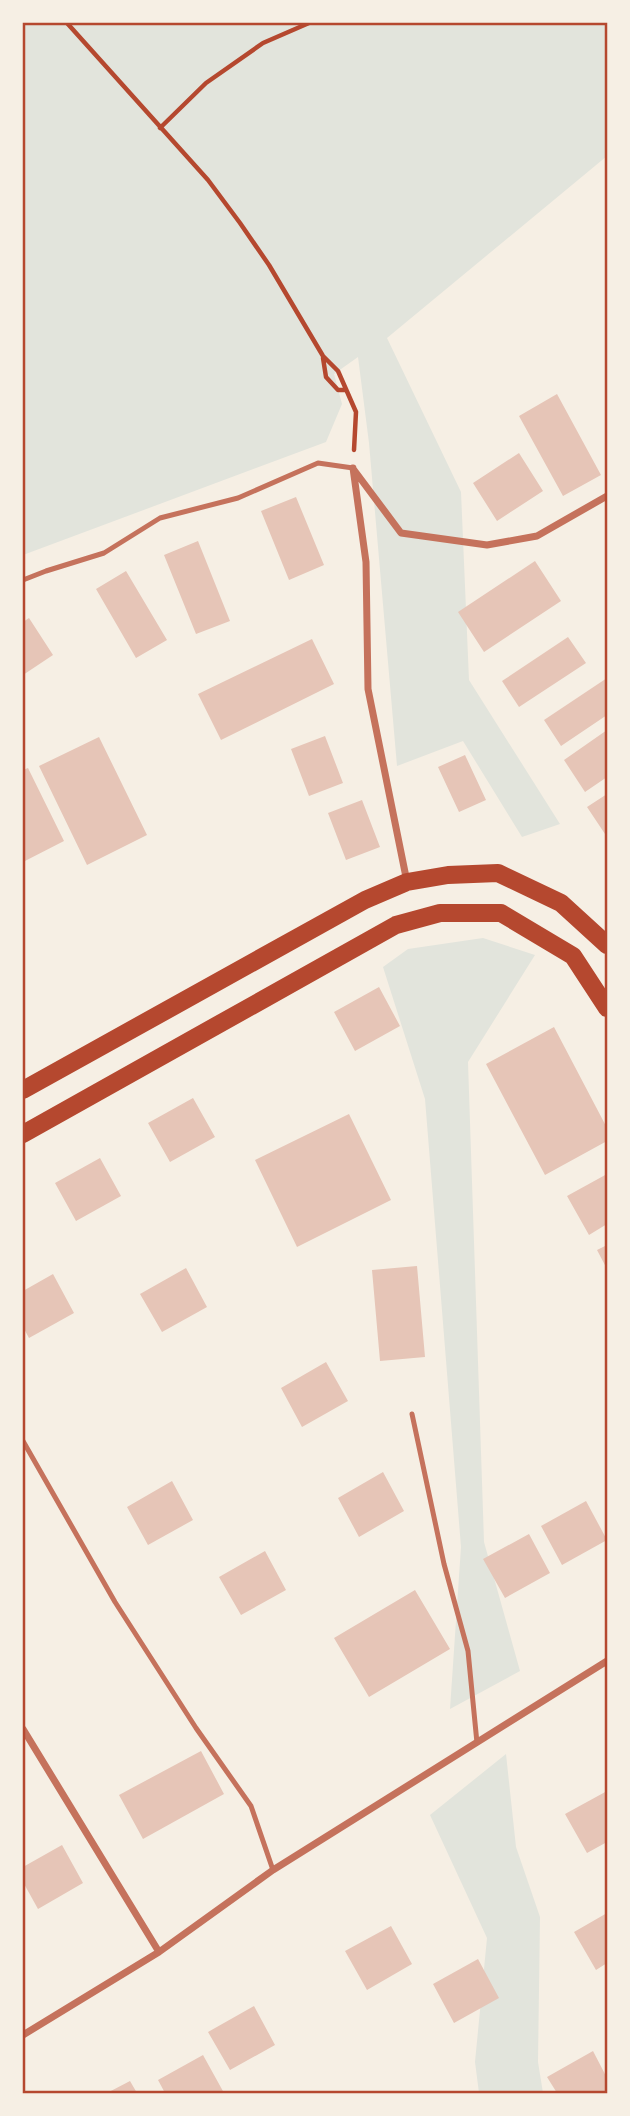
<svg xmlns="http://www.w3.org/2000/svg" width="630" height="2116" font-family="Ubuntu,sans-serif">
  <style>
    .green { fill: #e2e4dc }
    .building { fill: #e6c5b7 }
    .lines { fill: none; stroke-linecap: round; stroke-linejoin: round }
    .path { stroke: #b5482f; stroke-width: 4.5 }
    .service { stroke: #c5725c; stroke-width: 5 }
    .minor { stroke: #c5725c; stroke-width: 7 }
    .primary { stroke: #b5482f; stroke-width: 18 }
    .neatline { fill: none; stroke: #b5482f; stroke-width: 2.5 }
  </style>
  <rect width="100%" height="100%" fill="#f6efe4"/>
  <path class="green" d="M23,23H607V156L387,338L461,492L469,680L560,824L522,837L463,741L397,766L369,443L358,357L334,374L342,404L326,442L23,555Z
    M483,938L535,955L468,1062L484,1542L520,1671L450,1709L461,1547L425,1099L383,967L408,949Z
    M506,1754L516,1847L540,1917L538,2062L543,2093H479L475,2062L487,1938L430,1815Z"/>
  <path class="building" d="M557,394L601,475L563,496L519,416Z
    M519,453L543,491L497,521L473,483Z
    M296,497L324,565L289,580L261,511Z
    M198,541L230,621L196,634L164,555Z
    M535,561L561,601L484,652L458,612Z
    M126,571L167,640L136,658L96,589Z
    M29,618L53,655L23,675V622Z
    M568,637L586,663L519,707L502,681Z
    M312,639L334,684L221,740L198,694Z
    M607,678V715L561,746L544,720Z
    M607,730V777L585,792L564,760Z
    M325,736L343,783L309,796L291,749Z
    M99,737L147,835L87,865L39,766Z
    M465,755L486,800L459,812L438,767Z
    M28,768L64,841L23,862V770Z
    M607,794V837L587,807Z
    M362,800L380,847L346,860L328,813Z
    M379,987L400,1026L355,1051L334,1012Z
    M554,1027L607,1128V1141L545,1175L486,1064Z
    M193,1098L215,1137L170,1162L148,1123Z
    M349,1114L391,1200L297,1247L255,1160Z
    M100,1158L121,1196L76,1221L55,1183Z
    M607,1174V1224L589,1235L567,1196Z
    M607,1245V1269L597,1250Z
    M417,1266L425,1357L380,1361L372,1270Z
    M186,1268L207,1307L162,1332L140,1294Z
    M53,1274L74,1313L29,1338L23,1327V1291Z
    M326,1362L348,1401L302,1427L281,1388Z
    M383,1472L404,1511L359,1537L338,1498Z
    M172,1481L193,1520L148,1545L127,1507Z
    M586,1501L607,1540L562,1565L541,1526Z
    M529,1534L550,1573L505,1598L483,1559Z
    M265,1551L286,1590L241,1615L219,1577Z
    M415,1590L450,1649L369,1697L334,1638Z
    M201,1751L224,1794L143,1839L119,1795Z
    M607,1791V1842L587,1853L565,1814Z
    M62,1845L83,1883L38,1909L23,1882V1867Z
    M607,1913V1963L596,1970L574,1932Z
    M391,1926L412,1964L367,1990L345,1951Z
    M478,1959L499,1998L454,2023L433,1984Z
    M254,2006L275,2045L230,2070L208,2032Z
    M593,2051L607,2078V2093H557L547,2077Z
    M203,2055L224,2093H165L158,2080Z
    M130,2081L137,2093H107Z"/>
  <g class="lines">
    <path class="path" d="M67,23L208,180L240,223L269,265L323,356L338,371L356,412L354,450
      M160,128L206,83L263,43L309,23
      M323,358L326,377L338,390H346"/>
    <path class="service" d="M23,580L46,571L104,553L160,518L238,498L318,463L353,468
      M412,1414L444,1564L468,1651L477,1743
      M23,1441L115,1602L196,1728L251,1806L273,1870"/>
    <path class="minor" d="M353,468L366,562L368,689L407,882
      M354,470L401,533L487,545L537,536L607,496
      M23,1729L159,1952
      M23,2035L159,1952L273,1870L607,1661"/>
    <path class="primary" d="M23,1090L365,900L407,882L448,875L498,873L561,903L607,945
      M23,1134L396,925L440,913H501L573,956L607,1008"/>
  </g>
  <rect width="630" height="2116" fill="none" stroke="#f6efe4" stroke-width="49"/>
  <rect x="24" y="24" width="582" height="2068" class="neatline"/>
</svg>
